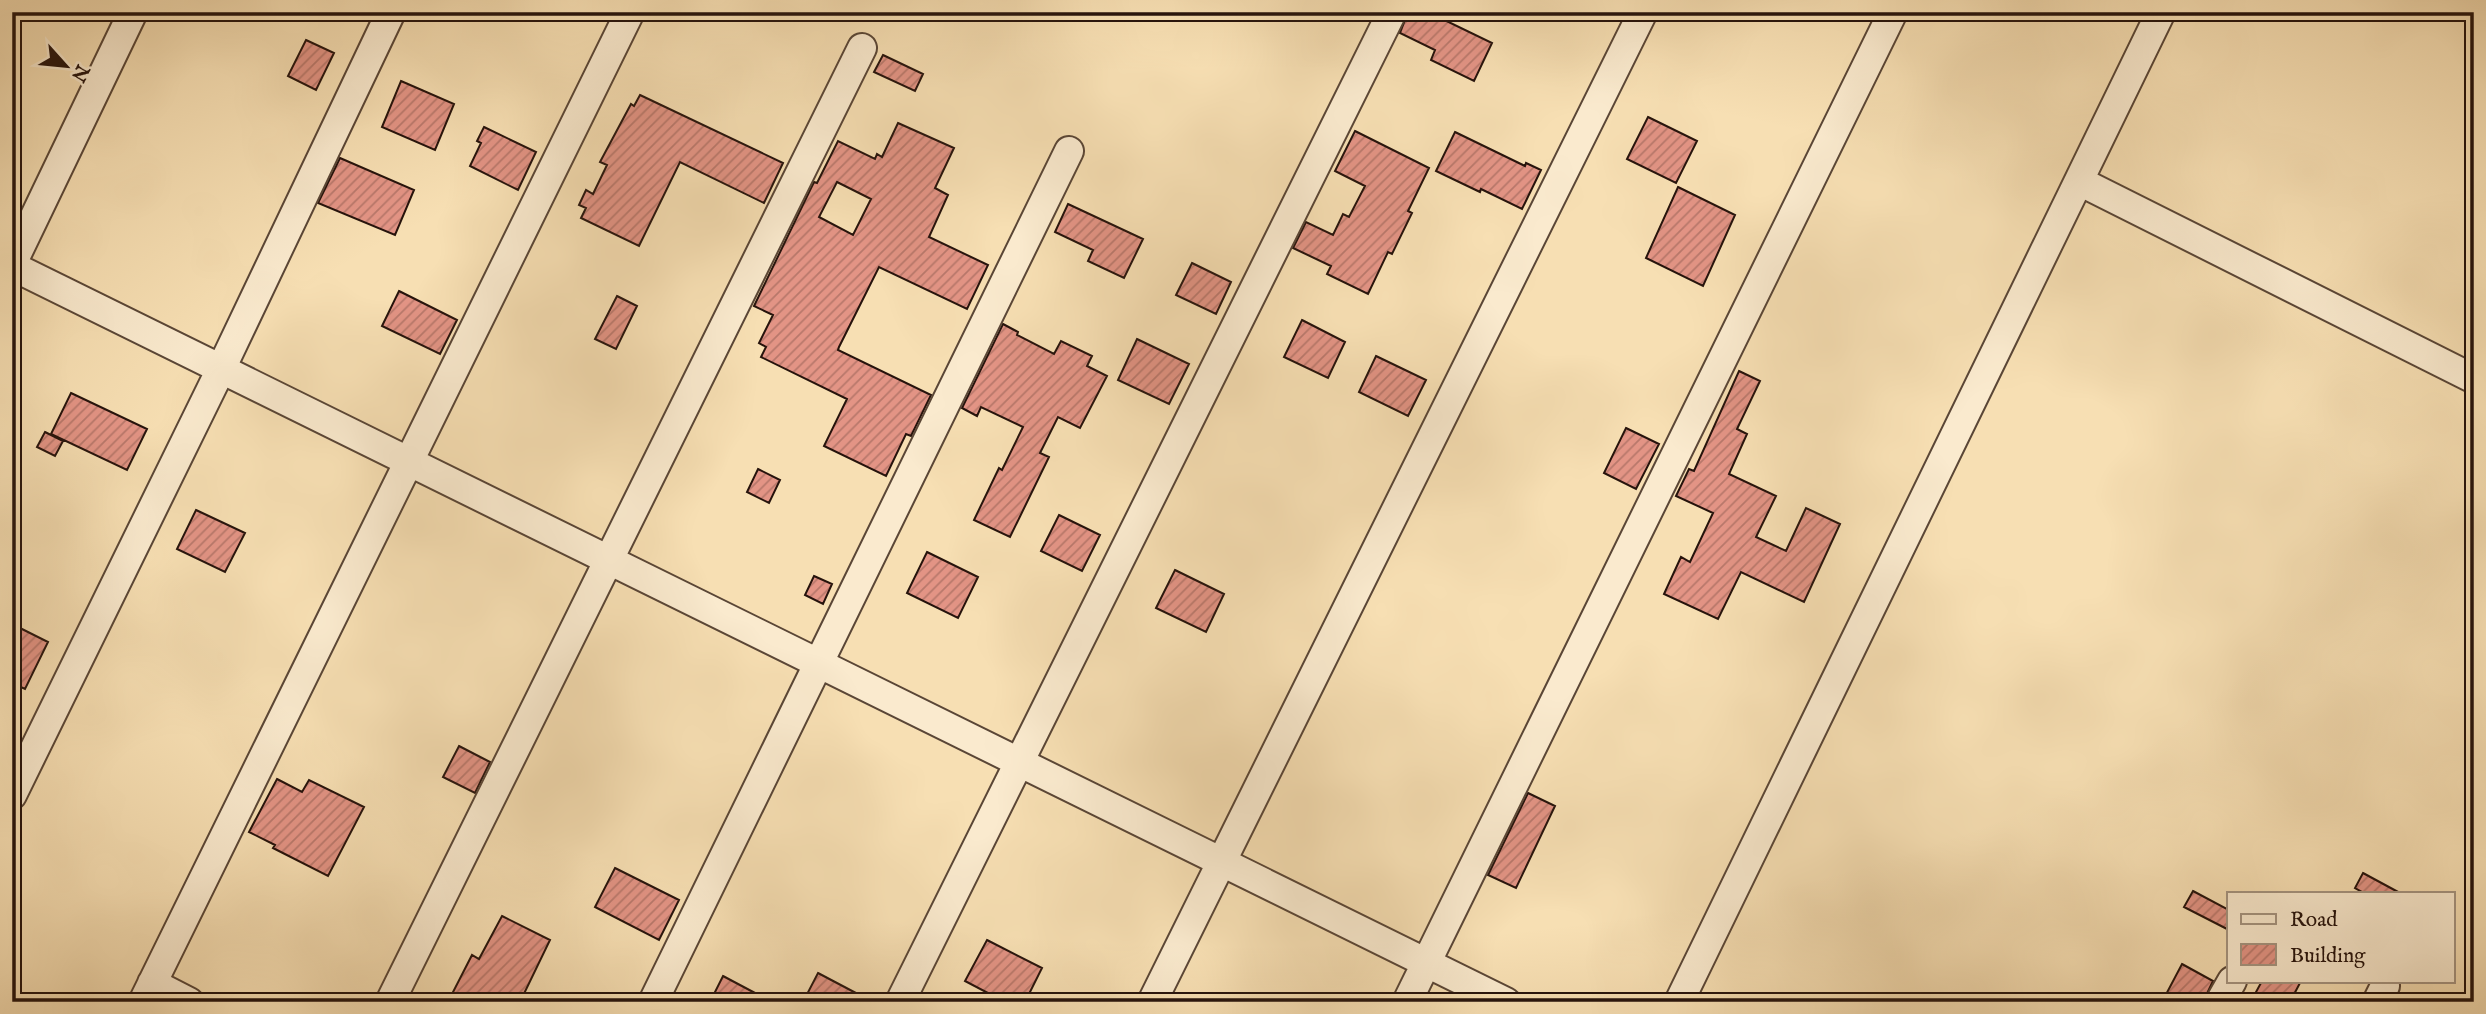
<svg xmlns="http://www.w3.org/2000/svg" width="2486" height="1014" font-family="'IM FELL English',serif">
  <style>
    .building { fill: url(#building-hatch); stroke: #26130c; stroke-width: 2; fill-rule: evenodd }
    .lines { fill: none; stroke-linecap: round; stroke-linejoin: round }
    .minor-casing { stroke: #5a4636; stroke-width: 32 }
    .minor { stroke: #faeace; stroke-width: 28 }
  </style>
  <defs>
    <pattern id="building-hatch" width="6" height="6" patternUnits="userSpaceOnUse" patternTransform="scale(1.75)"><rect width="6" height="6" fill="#e39485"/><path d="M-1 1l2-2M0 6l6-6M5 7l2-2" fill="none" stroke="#b8786b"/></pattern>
  </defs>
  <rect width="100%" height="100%" fill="#f7dfb3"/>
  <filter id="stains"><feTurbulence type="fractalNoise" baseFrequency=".00286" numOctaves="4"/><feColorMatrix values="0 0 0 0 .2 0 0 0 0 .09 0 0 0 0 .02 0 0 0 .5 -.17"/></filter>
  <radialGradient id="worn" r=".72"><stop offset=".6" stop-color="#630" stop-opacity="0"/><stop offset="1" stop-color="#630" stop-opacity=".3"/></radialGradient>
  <path class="building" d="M1408,12H1428L1492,43L1474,81L1431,60L1435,50L1400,33Z
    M306,40L334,53L316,90L288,76Z
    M883,55L923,74L915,91L874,72Z
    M401,81L454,104L435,150L382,127Z
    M640,95L783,163L764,203L680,162L639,246L581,218L586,208L579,205L586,190L593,194L607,165L600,162L631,104L634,106Z
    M1648,117L1697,141L1676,183L1627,159Z
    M898,123L954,148L935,188L948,195L929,237L988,265L967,309L879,267L839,347L838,350L931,395L911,436L906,434L886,476L824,446L847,399L761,357L766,347L759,343L773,315L754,306L814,182L817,183L838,141L875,159L877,154L882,157ZM837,182L871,199L853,235L819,217Z
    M484,127L536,152L518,190L470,166L481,143L477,141Z
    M1355,131L1429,168L1408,211L1412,213L1392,254L1388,252L1368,294L1327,274L1331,266L1293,248L1306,222L1333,235L1343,214L1349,217L1365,186L1335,171Z
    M1455,132L1525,166L1526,163L1541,170L1522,209L1481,189L1480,192L1436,171Z
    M340,158L414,190L395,235L318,203Z
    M1678,187L1735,215L1703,286L1646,258Z
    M1068,204L1143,239L1124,278L1088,261L1093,250L1055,232Z
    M1192,263L1231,282L1216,314L1176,295Z
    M399,291L457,320L440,354L382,326Z
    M617,296L637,306L616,349L595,339Z
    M1302,320L1345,342L1328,378L1284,357Z
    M1003,324L1018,332L1017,335L1054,354L1061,341L1092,356L1087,366L1107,376L1080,428L1058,417L1040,453L1049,457L1010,537L974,520L999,468L1002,470L1023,427L981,407L977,416L962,408Z
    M1137,339L1189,364L1169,404L1118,380Z
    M1376,356L1426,380L1408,416L1359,392Z
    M1739,371L1760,381L1737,429L1747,434L1729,474L1776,496L1756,537L1786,551L1806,508L1840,524L1804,602L1741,572L1718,619L1664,594L1681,557L1690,562L1713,513L1676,496L1689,469L1694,471Z
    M71,393L147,429L127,470L51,434Z
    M1626,428L1659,444L1636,489L1604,473Z
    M45,432L63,441L55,456L37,447Z
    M758,469L780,480L769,503L747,492Z
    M196,510L245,533L225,572L177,549Z
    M1059,515L1100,535L1082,571L1041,551Z
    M927,552L978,577L958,618L907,593Z
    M1175,570L1224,594L1206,632L1156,608Z
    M814,576L832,584L823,604L805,595Z
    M12,624L48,642L25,689L12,683Z
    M459,746L490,762L475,793L443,777Z
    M277,779L302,792L309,780L364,807L328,876L273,848L275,845L249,832Z
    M1528,793L1555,806L1516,888L1488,875Z
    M615,868L679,900L659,940L595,907Z
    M2363,873L2400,893H2364L2355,888Z
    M2193,891L2229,910V930L2184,907Z
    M502,916L550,940L520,1002H467L452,994L472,955L479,959Z
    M987,940L1042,968L1025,1002H1005L965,981Z
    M2182,964L2213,981L2203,1002H2162Z
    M818,973L873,1002H803Z
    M723,976L772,1002H710Z
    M2262,981H2301L2290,1002H2274L2256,992Z"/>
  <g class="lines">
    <defs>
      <path id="minor" d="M2079,181L2474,379
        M12,264L133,12
        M12,266L1506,1002
        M12,795L221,369L391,12
        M152,983L189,1002
        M143,1002L630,12
        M390,1002L862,48
        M653,1002L1069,151
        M900,1002L1392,12
        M1152,1002L1643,12
        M1407,1002L1893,12
        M1679,1002L2161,12
        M2220,1002L2232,981
        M2377,1002L2385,986"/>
    </defs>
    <use href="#minor" class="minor-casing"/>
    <use href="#minor" class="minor"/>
  </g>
  <rect width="2486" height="1014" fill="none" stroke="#f7dfb3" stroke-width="42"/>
  <rect x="14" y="14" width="2458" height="986" fill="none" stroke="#26130c" stroke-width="3.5"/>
  <rect x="21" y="21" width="2444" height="972" fill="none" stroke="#26130c" stroke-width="2"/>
  <rect x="2227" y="892" width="228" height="91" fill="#faeace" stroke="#a59480" stroke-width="2"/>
  <rect x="2241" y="914" width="35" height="10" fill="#faeace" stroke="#a59480" stroke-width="2"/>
  <text x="2290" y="926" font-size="21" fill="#26130c">Road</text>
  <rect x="2241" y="944" width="35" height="21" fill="url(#building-hatch)" stroke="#a59480" stroke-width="2"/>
  <text x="2290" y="962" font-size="21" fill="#26130c">Building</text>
  <g transform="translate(66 66) rotate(117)" stroke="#faeace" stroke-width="5" paint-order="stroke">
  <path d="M0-5L12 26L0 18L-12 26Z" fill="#26130c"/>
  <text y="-10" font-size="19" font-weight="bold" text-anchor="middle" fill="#26130c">N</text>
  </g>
  <rect width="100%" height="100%" filter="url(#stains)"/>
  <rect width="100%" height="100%" fill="url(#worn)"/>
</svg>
